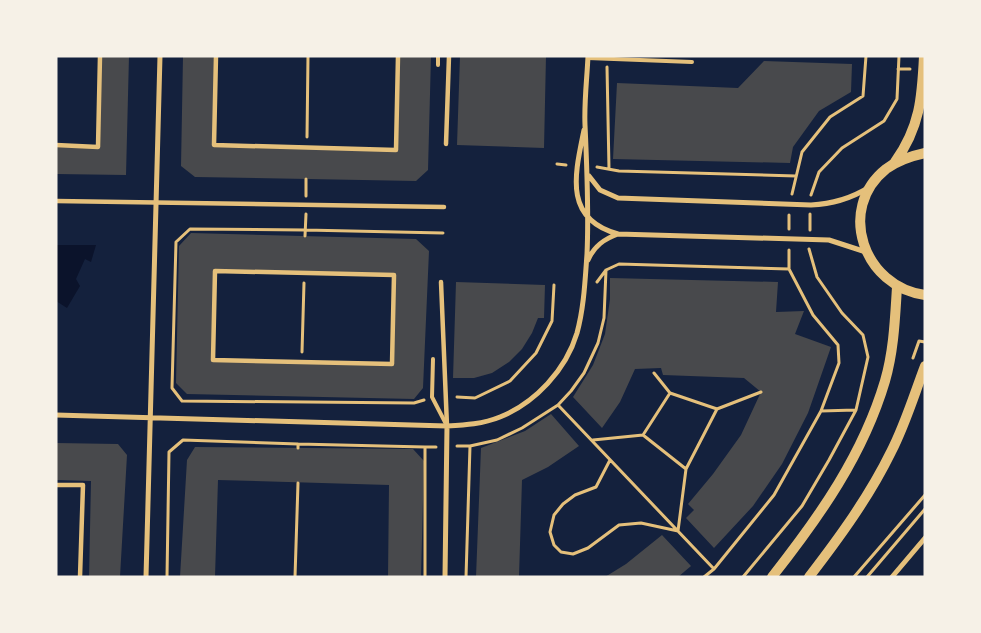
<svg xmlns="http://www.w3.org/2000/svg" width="981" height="633" font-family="'Exo 2',sans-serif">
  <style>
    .water { fill: #0b132b }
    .building { fill: #48494c; fill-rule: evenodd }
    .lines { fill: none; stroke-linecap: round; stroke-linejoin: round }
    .path { stroke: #e5c07b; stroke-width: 3 }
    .service { stroke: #e5c07b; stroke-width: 4 }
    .pedestrian { stroke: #e5c07b; stroke-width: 4.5 }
    .minor { stroke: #e5c07b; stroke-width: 5 }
    .secondary { stroke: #e5c07b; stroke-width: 10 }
  </style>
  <rect width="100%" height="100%" fill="#14213d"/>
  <path class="water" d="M56,245H96L91,262L85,259L76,279L80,286L67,308L56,301Z"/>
  <path class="building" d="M100,56H129L126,175L56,174V145L98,147Z
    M183,56H216L214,145L396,150L398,56H431L428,170L416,181L195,177L181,166Z
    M460,56H546L544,148L457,145Z
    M764,61L852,64L851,92L819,111L793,147L790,163L613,159L617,83L738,88Z
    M191,233L416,239L429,251L423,388L414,399L187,394L176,383L179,246ZM215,271L394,275L392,364L213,360Z
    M610,278L778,282L776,312L804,311L795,334L831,347L808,413L782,464L753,506L714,548L686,518L694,510L688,504L713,474L741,435L761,392L744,378L663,375L661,368L635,369L620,402L602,428L573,397L593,365L605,334L610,299Z
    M456,282L545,285L544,318H538L532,333L522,349L509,362L492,373L474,378H453Z
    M551,414L579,446L548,467L522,480L519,577H476L481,448L525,431Z
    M56,443L118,444L127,455L120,577H89L91,481L56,480Z
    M195,447L413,449L424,461L421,577H388L389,485L218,480L215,577H180L187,460Z
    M662,535L691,566L678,577H605L626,564Z"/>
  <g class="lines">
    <path class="path" d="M607,67L609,169
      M898,69H910
      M307,137L308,56
      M557,164L566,165
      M597,167L619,171L796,176
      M792,194L802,152L830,117L863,96L866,56
      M811,195L819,172L842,148L884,121L897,99L899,56
      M306,196V179
      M789,229V215
      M810,230V214
      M305,236L306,214
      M597,282L606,270L619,264L789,269
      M302,352L304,283
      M913,358L919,341L925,342
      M654,373L670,393L717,409
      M457,397L475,398L510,381L536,353L552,321L554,285
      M424,400L414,403L182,401L172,388L176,242L190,229L305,230L443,233
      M558,405L714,569
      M821,411L855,410
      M593,440L643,435L670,393
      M457,446H470L466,577
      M470,446L497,440L522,428L558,405L571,391L584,373L598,343L604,318L606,270
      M298,448V444L425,447
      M610,460L596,487L575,495L563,504L554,515L550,532L554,545L561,552L573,554L588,548L619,525L641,523L678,531L686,469L643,435
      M686,469L717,409L761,392
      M167,577L169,452L183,440L298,444
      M295,577L298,483
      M425,577V447H436
      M704,577L714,569L774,495L821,411L839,363L838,345L813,315L789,269V250
      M743,577L802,506L829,460L856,410L868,357L863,335L842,313L817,277L809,249
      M854,577L925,495
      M867,577L925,509"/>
    <path class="service" d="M588,58L692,62
      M438,65V56
      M433,359L432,397L446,424"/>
    <path class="pedestrian" d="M216,56L214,145L396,150L398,56
      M446,144L449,56
      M56,145L98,147L100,56
      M56,201L444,207
      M215,271L394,275L392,364L213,360Z
      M441,282L447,426
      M56,485H83L80,577"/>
    <path class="minor" d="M584,130C575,174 563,219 618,234
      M589,176L600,190L618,198L811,205C832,204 850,199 868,188
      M588,260C594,246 604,239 618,234L829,240L866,252
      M56,415L447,426C465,425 483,424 500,417C535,403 566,370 577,333C584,307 585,281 587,254C589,211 587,168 585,125C584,102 587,79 588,56
      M146,577L160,56
      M445,577L447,426
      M892,577L925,538"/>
    <path class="secondary" d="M925,153C911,156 898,160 886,169C836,209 864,287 925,295
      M895,162C920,127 922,98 924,56
      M772,577C820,516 863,455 885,381C894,350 895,318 897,287
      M809,577C839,538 869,497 891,452C905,425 914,395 925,366"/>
  </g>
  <rect width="981" height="633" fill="none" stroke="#f6f1e7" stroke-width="115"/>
</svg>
